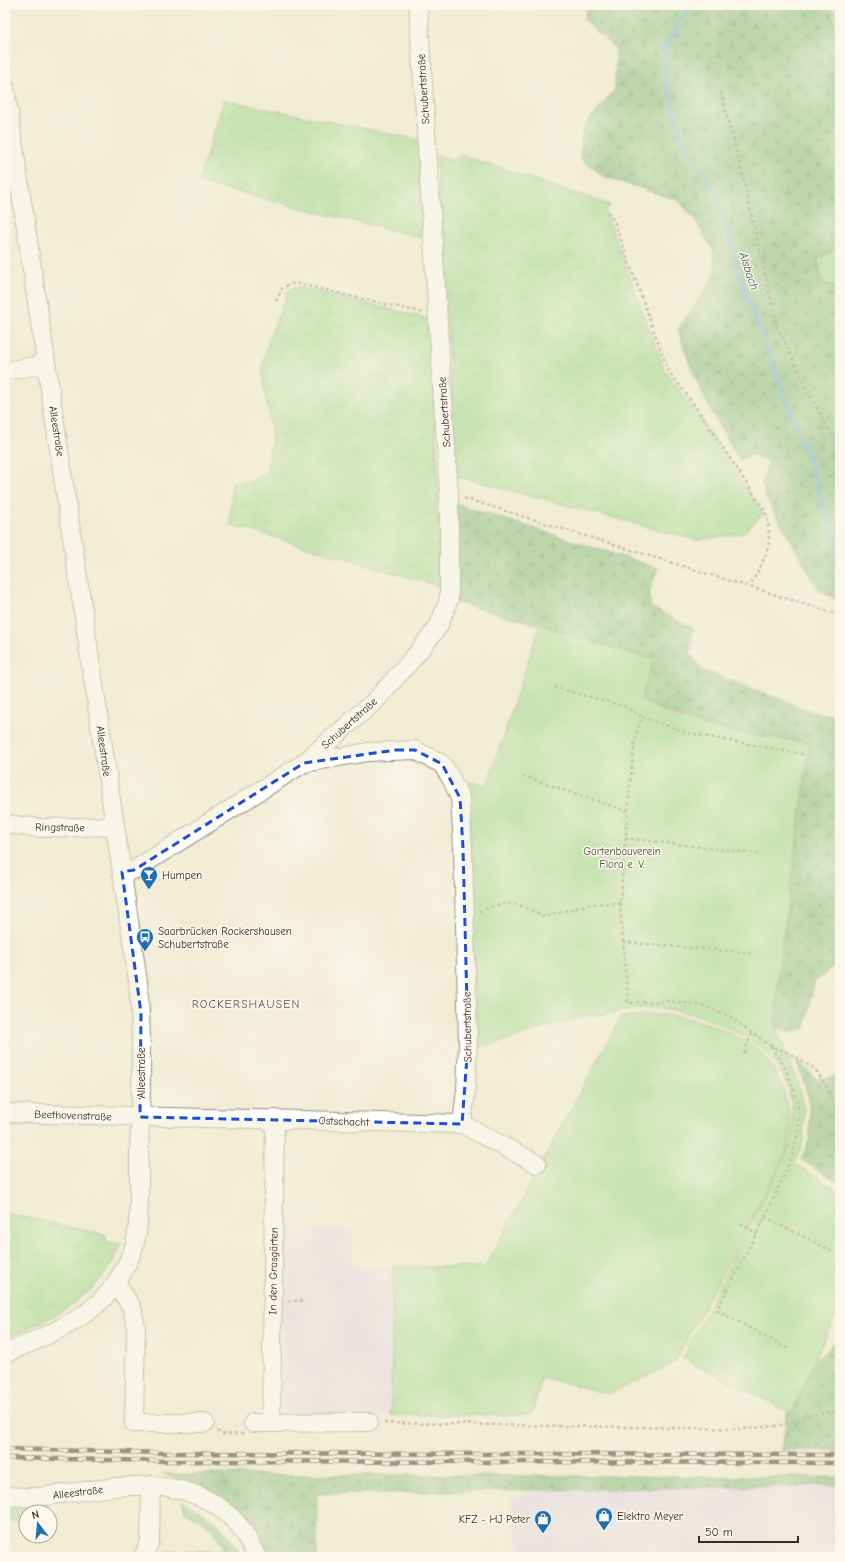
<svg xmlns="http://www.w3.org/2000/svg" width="845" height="1562" font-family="'Comic Neue',sans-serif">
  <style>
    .built { fill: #e6d2f0 }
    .grass { fill: url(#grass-tufts); stroke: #6a8256 }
    .forest { fill: url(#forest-firs); stroke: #5b724c }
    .garden { fill: #9ad98f; stroke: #6a8256 }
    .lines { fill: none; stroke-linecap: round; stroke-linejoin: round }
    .stream { stroke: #59aad4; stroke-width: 4 }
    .minor-casing { stroke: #968b79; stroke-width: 20 }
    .path { stroke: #968b79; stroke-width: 2.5; stroke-dasharray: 3 3; stroke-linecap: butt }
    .minor { stroke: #fff; stroke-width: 18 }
    .rail-casing { stroke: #3b2a1e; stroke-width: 4.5 }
    .rail { stroke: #fbf7ec; stroke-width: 3; stroke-dasharray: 9; stroke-linecap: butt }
    .marked { fill: none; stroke: #1d4ed8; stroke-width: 3; stroke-dasharray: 8 5; stroke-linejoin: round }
    .labels { text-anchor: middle; stroke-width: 3; stroke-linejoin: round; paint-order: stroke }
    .street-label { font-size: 11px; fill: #3b2a1e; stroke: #fbf7ec }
    .park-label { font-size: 11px; fill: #53563a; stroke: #fbf7ec }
    .poi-label { font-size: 11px; fill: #3b2a1e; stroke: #fbf7ec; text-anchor: start }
    .water-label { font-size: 12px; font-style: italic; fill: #46575e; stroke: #fbf7ec }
    .neighbourhood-label { font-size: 12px; letter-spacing: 1px; fill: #6e4d52; stroke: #fbf7ec }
  </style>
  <defs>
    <pattern id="grass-tufts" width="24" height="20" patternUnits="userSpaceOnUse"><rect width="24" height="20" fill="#9ad98f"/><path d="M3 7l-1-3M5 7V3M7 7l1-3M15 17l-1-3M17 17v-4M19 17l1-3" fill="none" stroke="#86ba7b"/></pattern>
    <pattern id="forest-firs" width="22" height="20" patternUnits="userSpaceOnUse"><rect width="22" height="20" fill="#7bb97a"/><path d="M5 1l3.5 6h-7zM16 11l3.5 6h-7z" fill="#669763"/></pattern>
  </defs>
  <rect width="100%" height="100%" fill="#fbf7ec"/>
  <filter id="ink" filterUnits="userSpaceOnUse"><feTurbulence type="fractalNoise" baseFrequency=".025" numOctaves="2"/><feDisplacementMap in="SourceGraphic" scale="8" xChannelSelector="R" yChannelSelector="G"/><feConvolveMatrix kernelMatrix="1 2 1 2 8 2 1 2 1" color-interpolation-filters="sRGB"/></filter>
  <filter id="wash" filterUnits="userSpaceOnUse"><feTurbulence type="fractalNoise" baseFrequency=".012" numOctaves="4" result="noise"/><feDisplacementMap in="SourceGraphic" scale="16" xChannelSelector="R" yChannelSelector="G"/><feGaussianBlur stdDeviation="0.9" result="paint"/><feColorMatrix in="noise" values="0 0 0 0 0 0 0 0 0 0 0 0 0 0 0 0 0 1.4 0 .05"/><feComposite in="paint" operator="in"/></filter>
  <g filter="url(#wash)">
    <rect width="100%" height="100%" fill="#f1ecd4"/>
    <path class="built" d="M281,1228L353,1229L352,1267H393L391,1415H290L281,1409Z
      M760,1485H840V1557H519L511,1498L550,1489Z"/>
    <path class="grass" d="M832,5H840V60L831,8Z
      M224,100L419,140L422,238L198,182Z
      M461,155L610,205L605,211L665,371L695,411L763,514L743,533L697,540L457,476L436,156L453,161Z
      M840,246V287L823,284L817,259Z
      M297,287L431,319L442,587L230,524L232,482L251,481L267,473L272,437L262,370L269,339L289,289Z
      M5,1213L106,1235V1242L121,1244C99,1299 55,1316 5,1339Z
      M5,1509H23V1521H5Z"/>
    <path class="forest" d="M587,5H832L831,8L840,60V246L817,259L823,284L840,287V602L819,589L766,498L762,484L768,462L753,454L740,460C713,420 692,375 678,329L715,276L713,250L694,218L678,200L605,177L580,158L583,128L615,89L616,49L584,20Z
      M454,503L658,568L650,589V607L693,628L690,654L702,670L816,713L840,716V961L814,983L805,1028L789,1033L775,1026L778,974L809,743C748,734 697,728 641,700L653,660L540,625L455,602Z
      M796,1059L817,1079L835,1076L840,1063V1183L801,1160L810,1138L809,1098Z
      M840,1331V1450H782L791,1385L836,1341Z
      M161,1474L840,1477V1485L317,1494V1557H268C262,1546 257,1534 250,1524C229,1494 196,1482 161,1474Z
      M182,1501C208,1513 229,1530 242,1557H161L170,1551H224C219,1531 204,1520 185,1512Z"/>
    <path class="garden" d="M540,625L653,660L641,700C650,704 659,710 668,714C713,732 762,736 810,743L778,974L775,1026L797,1081L804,1110L803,1141L795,1164L840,1192V1305L791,1413L683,1358L791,1143C797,1101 787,1063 750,1040C717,1020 680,1006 641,1008C631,1009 621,1012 611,1013C600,1015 589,1015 578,1018C544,1027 511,1041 476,1047L469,826L462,780L487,786Z
      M650,1014C686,1016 708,1021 740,1038C749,1043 757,1048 764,1056C774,1067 780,1082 785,1096C792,1117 792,1137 784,1158L674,1363L609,1394L542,1377L532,1415H391L393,1267H485L621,1017Z"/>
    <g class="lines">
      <path class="stream" d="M691,5L665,47L666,82L683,141L713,187L744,288L804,447L836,541L840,548"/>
    </g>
  </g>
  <g filter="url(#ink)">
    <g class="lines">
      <defs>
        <path id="minor" d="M5,87L138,981C143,1038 141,1096 139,1154C139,1180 140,1207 137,1233C135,1249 125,1269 116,1283C91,1320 44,1336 5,1354
          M5,371L47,364
          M305,763L368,752L415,750L442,764L452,780L460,798L463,848L468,1043L466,1090L462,1124
          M5,824L41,828L115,826
          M122,872L134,870L304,763L376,700L415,656L438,627L449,599V494L418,5
          M5,1113L462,1124L537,1164
          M116,1283L132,1308L136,1327L134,1423H205
          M253,1423L369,1422
          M271,1423L275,1119
          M5,1496C16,1496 28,1498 38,1497C107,1490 190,1464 241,1528C247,1536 252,1548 257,1557
          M143,1557L150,1541L151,1485"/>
      </defs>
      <use href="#minor" class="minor-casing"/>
      <path class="path" d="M721,92L742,174L777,326L810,395L829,430L840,444
        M608,212L614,221L668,370L698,410L765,511C775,544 765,558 750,586
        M276,301L283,287L294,283L424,313
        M464,498L840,615
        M554,687L627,707L642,717
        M803,754L688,733L642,717L635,739L630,785L620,903L628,1003L671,1001L704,1006L730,1017L771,1046L789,1053L816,1070L826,1086L840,1119
        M523,776L627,811
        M625,838L760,854
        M479,911C485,910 491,906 497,905C515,900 529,909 544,917L590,904L620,903
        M623,942L751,953
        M771,1046C785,1066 798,1091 799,1116C799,1142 788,1167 777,1191C759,1232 737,1270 717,1310L788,1349
        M744,1053L752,1033
        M765,1217L833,1252
        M741,1223L757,1234
        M288,1301H302
        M384,1423L745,1429L783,1425L807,1416L840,1410
        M217,1431L221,1434H243"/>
      <use href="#minor" class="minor"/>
      <defs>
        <path id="rail" d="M5,1449L166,1453L840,1455
          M5,1458L165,1461L840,1463"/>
      </defs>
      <use href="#rail" class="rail-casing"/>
      <use href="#rail" class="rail"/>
    </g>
  </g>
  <path d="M0 0H845V1562H0ZM396,750H415L442,764L460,798L463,848L468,1043L462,1124L140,1117L141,1013L122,872L134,870L304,763Z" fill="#f1ecd4" fill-opacity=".55" fill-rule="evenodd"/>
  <path class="marked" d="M396,750H415L442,764L460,798L463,848L468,1043L462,1124L140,1117L141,1013L122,872L134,870L304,763Z"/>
  <defs>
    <symbol id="bar-pin" viewBox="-11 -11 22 30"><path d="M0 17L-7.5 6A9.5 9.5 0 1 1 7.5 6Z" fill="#1f6fb2" stroke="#fbf7ec"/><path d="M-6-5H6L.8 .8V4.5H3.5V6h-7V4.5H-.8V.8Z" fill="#fff"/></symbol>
    <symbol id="bus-pin" viewBox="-11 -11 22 30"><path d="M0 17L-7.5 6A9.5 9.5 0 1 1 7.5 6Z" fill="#1f6fb2" stroke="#fbf7ec"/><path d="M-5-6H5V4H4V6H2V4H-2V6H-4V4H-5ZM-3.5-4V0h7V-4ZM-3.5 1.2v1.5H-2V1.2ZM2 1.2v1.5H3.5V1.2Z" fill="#fff"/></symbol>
    <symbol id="shop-pin" viewBox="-11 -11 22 30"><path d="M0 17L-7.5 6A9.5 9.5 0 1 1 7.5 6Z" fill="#1f6fb2" stroke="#fbf7ec"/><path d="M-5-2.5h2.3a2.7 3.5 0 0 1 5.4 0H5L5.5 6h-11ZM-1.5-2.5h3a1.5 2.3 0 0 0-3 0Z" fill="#fff"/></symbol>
  </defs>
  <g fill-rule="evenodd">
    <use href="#bar-pin" x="139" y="865" width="20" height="27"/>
    <use href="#bus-pin" x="135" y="927" width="20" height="27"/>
    <use href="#shop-pin" x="594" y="1506" width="20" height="27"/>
    <use href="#shop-pin" x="533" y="1509" width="20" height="27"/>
  </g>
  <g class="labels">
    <g class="street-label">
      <text transform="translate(423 89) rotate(-94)" y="4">Schubertstraße</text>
      <text transform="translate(444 412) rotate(-94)" y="4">Schubertstraße</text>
      <text transform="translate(57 431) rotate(81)" y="4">Alleestraße</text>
      <text transform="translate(349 723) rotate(-42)" y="4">Schubertstraße</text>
      <text transform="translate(104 751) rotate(82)" y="4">Alleestraße</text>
      <text transform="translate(60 827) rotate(1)" y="4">Ringstraße</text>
      <text transform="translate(467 1027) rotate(-91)" y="4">Schubertstraße</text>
      <text transform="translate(141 1073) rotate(-90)" y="4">Alleestraße</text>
      <text transform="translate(73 1115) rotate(2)" y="4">Beethovenstraße</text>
      <text transform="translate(344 1121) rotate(2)" y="4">Ostschacht</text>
      <text transform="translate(273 1271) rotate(-89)" y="4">In den Grasgärten</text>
      <text transform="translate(78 1492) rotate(-7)" y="4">Alleestraße</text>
    </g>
    <g class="park-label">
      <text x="622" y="855">Gartenbauverein<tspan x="622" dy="13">Flora e. V.</tspan></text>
    </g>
    <g class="poi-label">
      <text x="162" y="879">Humpen</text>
      <text x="158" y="935">Saarbrücken Rockershausen<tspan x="158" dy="13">Schubertstraße</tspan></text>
      <text x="617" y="1520">Elektro Meyer</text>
      <text x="530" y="1523" text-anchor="end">KFZ - HJ Peter</text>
    </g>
    <g class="water-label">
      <text transform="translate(749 271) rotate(72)" y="4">Alsbach</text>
    </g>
    <g class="neighbourhood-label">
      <text x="246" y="1008">ROCKERSHAUSEN</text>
    </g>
  </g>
  <rect width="845" height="1562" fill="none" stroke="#fbf7ec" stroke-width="20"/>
  <g transform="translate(38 1524) rotate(344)"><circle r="19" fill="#fbf7ec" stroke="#aea59a"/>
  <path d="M0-3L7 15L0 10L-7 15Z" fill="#1f6fb2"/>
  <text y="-6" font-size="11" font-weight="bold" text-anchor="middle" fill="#3b2a1e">N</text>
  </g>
  <path d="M699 1536v6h99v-6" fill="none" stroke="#3b2a1e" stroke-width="2"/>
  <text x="705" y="1536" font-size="12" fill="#3b2a1e" stroke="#fbf7ec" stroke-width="3" paint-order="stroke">50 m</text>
</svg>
